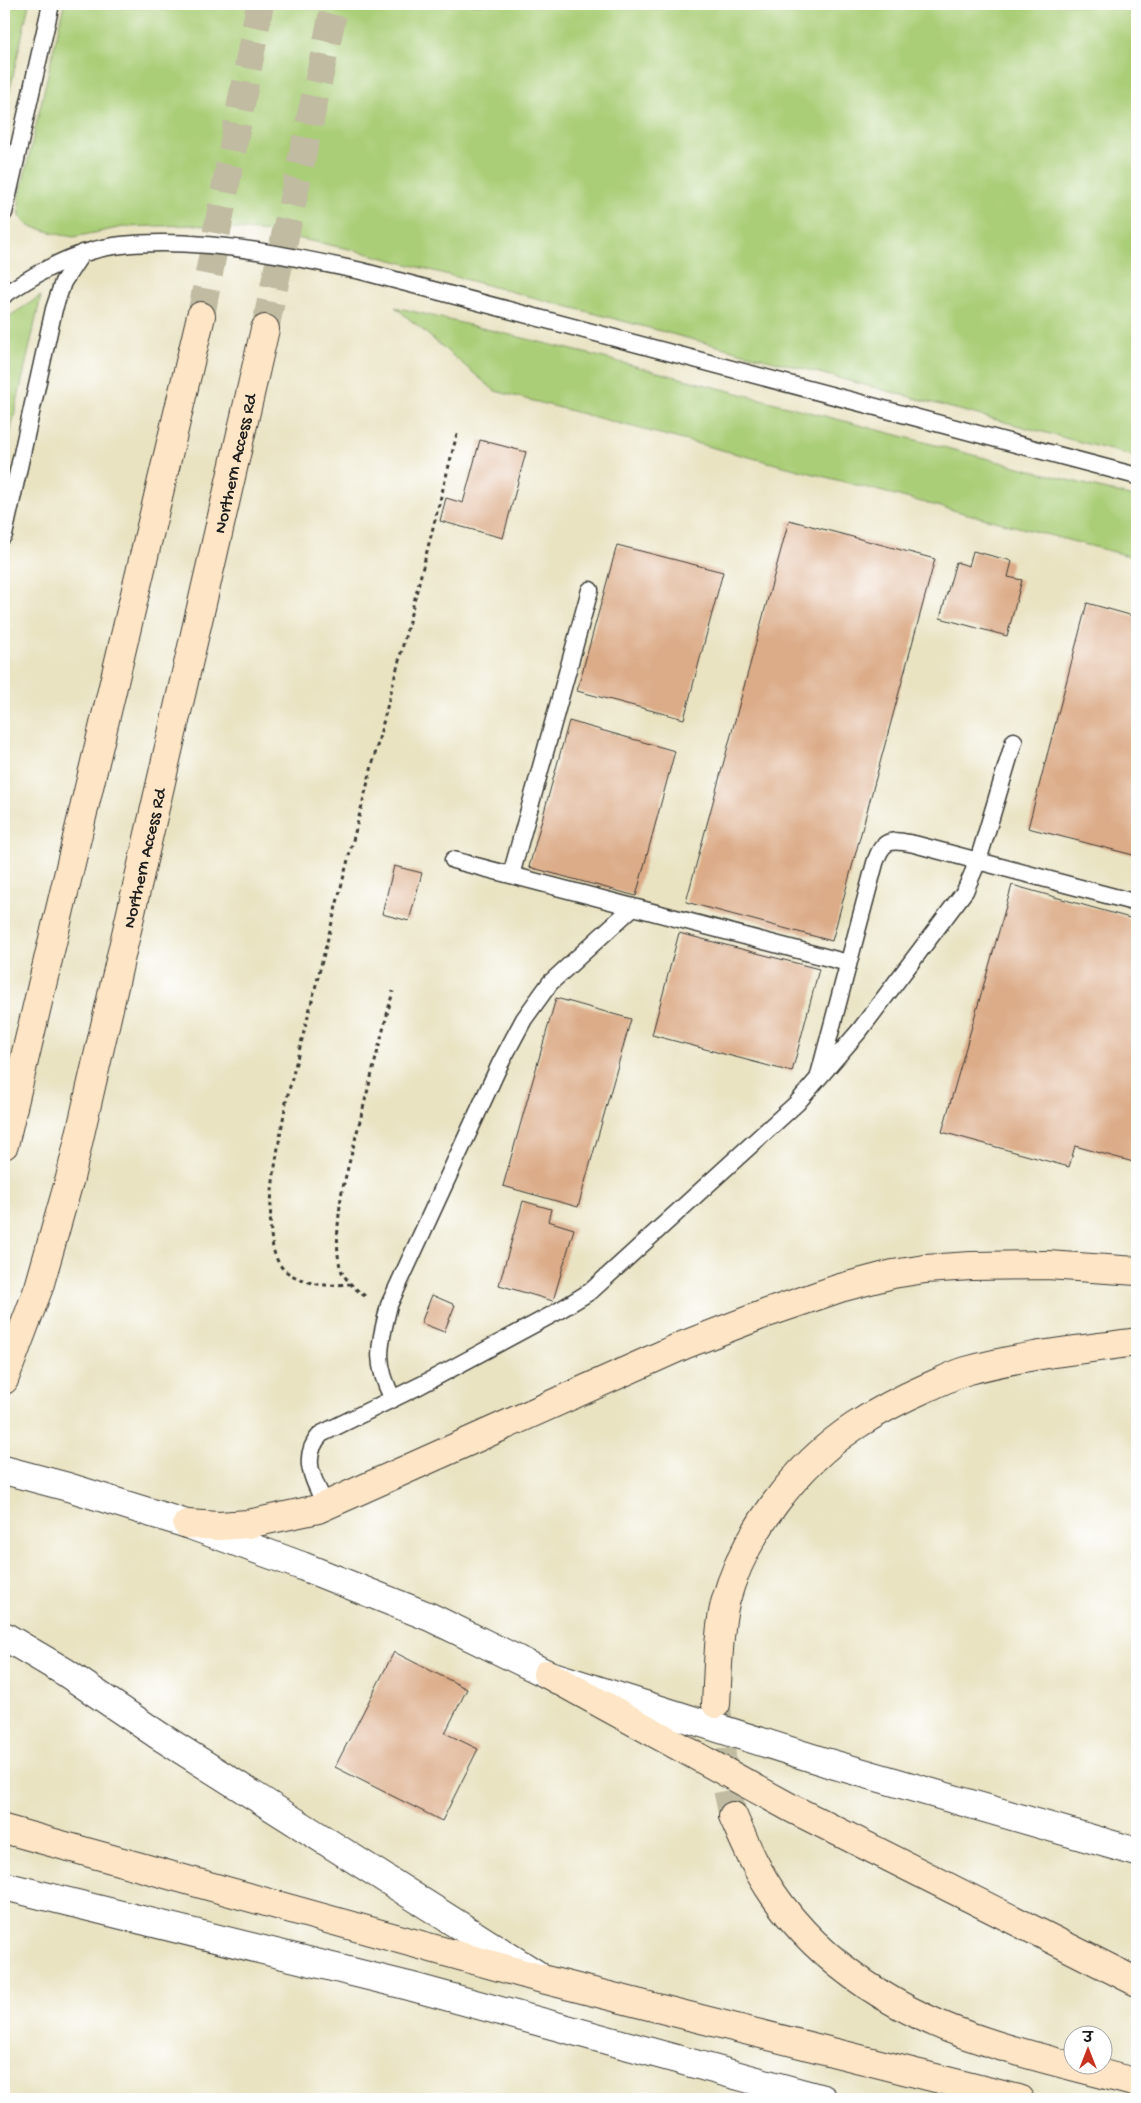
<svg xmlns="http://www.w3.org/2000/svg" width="1141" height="2103" font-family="'Gochi Hand','Playpen Sans Deva',sans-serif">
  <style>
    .green { fill: #aace77; stroke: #63754a }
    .building { fill: #dcac88 }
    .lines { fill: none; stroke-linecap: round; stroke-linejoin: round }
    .secondary-tunnel { stroke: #c0bba1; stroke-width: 28; stroke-dasharray: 28 14; stroke-linecap: butt }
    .service-casing { stroke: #3b3a35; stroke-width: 19 }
    .tertiary-casing { stroke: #3b3a35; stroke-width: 30 }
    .secondary-casing { stroke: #3b3a35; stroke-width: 30 }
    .path { stroke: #3b3a35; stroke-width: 3; stroke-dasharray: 4 4; stroke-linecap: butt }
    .service { stroke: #fff; stroke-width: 16 }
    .tertiary { stroke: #fff; stroke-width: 28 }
    .secondary { stroke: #fde5c5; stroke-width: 28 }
    .labels { text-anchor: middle; stroke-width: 4; stroke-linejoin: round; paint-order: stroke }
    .street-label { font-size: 18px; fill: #1c1c1c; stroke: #fff }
  </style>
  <rect width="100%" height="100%" fill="#fff"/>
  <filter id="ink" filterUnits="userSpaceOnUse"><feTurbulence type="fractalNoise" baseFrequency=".02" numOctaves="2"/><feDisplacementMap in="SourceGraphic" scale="10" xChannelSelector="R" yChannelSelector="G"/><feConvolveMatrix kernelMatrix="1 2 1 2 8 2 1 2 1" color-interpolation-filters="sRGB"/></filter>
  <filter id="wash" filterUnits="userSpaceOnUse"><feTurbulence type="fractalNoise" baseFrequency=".0096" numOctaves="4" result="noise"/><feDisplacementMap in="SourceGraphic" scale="20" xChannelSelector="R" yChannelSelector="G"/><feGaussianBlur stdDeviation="1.12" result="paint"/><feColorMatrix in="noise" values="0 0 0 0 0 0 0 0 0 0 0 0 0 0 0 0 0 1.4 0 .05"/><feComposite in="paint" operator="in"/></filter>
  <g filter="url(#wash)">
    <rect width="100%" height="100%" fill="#e9e3c2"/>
    <path class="green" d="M4,4H29L4,116Z
      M64,4H1137V457L354,250L267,232L194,225L123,227L74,237L61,235L29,226L20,216L19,199Z
      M41,296L4,461V323L11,315Z
      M395,307L589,354L1137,498V558L495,391Z"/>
    <g id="blocks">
      <path class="building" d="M480,440L526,452L503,538L440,521L446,498L463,503Z
        M789,520L935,559L832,941L686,902Z
        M617,545L723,572L684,719L577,691Z
        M973,551L1012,561L1008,577L1022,580L1007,636L940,618L956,562L969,566Z
        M1087,603L1137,617V856L1028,828Z
        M569,721L675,751L636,896L529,867Z
        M394,866L422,873L409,921L382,914Z
        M1012,885L1137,920V1163L1075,1146L1069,1167L942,1132Z
        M679,933L819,969L792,1072L652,1035Z
        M556,998L631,1019L578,1207L503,1186Z
        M523,1201L551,1209L548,1221L574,1229L553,1301L499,1285Z
        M432,1295L455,1305L444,1332L421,1323Z
        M394,1652L467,1689L445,1733L478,1749L442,1821L335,1767Z"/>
    </g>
  </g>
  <g filter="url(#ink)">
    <use href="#blocks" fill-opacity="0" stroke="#3b3a35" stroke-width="1"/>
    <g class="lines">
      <path class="secondary-tunnel" d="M201,316L260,4
        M265,329L335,4
        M717,1707L724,1776L733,1816"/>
      <defs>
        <path id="service" d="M4,213L51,4
          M4,295C31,277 59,260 91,251C114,244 138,243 162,243C230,243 295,257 361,271L1137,476
          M4,535L54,309L63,282L82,253
          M453,860L848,963
          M511,875L590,590
          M819,1075L875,863C883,839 890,839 914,844L1137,903
          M393,1399C373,1361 380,1344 389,1305L500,1064L524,1019L550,983L633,907
          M326,1506C314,1481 299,1458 321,1434L421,1385L555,1313L591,1291L797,1103L860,1030L965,891L978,861L1014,741"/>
        <path id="tertiary" d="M4,1470L68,1487L187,1524L302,1566L430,1617L547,1674L825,1762L1137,1852
          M4,1636L65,1672L158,1735L536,1974
          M4,1886L409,1986L823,2099"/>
        <g id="secondary">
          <path d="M4,1145L201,316"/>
          <path id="s1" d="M4,1380L39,1287L70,1178L265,329"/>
          <path d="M187,1524L219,1526L248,1524L318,1509L684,1345L767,1313L840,1288L893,1274L925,1269L971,1266L1047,1265L1137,1271"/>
          <path d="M547,1674L791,1808L1137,1982"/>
          <path d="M716,1704C718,1673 718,1632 725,1603C743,1535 797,1464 855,1426C878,1411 903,1398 928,1387C940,1382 953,1375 966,1371C1022,1355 1080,1350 1137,1342"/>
          <path d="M733,1816C745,1843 756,1870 773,1894C822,1966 902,2015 984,2041C1034,2058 1086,2069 1137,2083"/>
          <path d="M4,1829L546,1980L1019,2099"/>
        </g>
      </defs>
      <use href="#service" class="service-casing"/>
      <use href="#tertiary" class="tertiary-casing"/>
      <use href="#secondary" class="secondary-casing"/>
      <path class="path" d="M351,1284C343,1284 333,1286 325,1285C311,1284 288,1277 280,1265C258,1233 280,1141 286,1102L457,434
        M365,1296C357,1291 348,1282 343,1274C333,1256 339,1211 342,1191L393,991"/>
      <use href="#service" class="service"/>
      <use href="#tertiary" class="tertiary"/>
      <use href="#secondary" class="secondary"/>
    </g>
  </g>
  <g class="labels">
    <g class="street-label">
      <text dy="6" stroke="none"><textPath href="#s1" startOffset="946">Northern Access Rd</textPath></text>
      <text dy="6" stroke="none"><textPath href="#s1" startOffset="541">Northern Access Rd</textPath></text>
    </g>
  </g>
  <rect width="1141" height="2103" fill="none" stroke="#fff" stroke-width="20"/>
  <g transform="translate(1088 2050)"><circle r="24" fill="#ffffff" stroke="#a4a4a4"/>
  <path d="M0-4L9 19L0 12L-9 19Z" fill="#c8321e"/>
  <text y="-8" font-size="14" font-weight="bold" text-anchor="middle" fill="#1c1c1c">उ</text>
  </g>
</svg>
